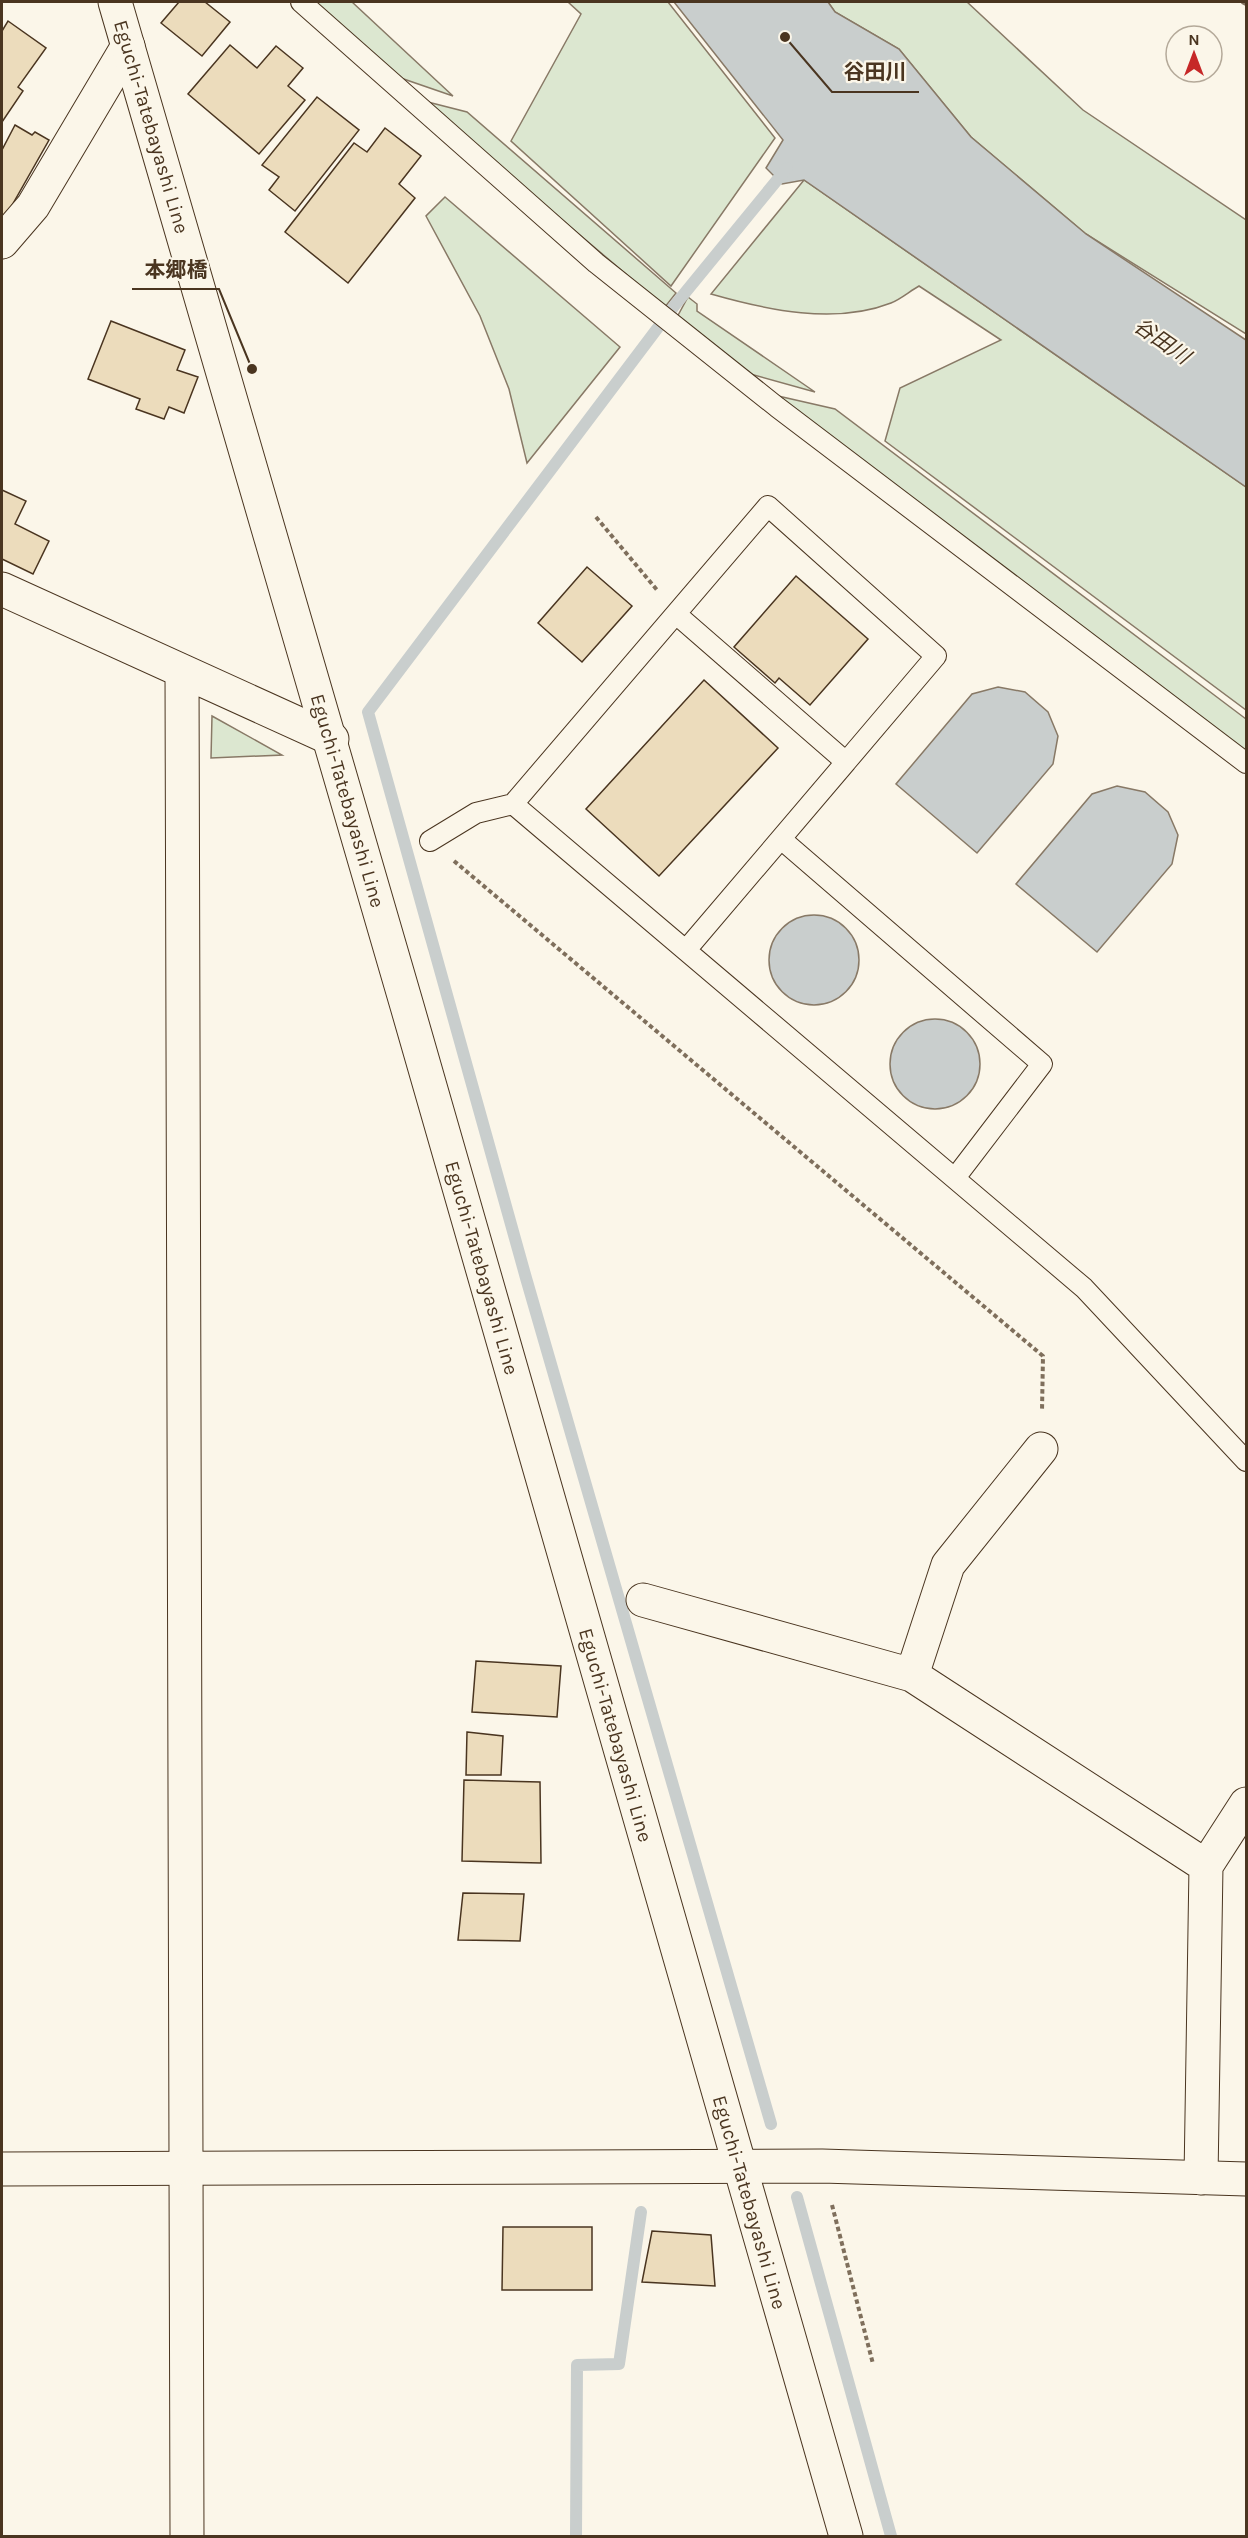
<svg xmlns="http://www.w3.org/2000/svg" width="1248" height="2538" font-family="Karla,'Noto Sans JP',sans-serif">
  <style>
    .green { fill: #dce7d0; stroke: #887966; stroke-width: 1.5 }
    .water { fill: #c9cecd; stroke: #887966; stroke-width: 1.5 }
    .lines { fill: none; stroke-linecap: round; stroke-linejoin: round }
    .stream { stroke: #c9cecd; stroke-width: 12 }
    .building { fill: #ecdcbc; stroke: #4a3520; stroke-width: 1.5 }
    .service-casing { stroke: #4a3520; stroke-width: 22 }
    .minor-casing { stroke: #4a3520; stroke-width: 35 }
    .tertiary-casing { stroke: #4a3520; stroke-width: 35 }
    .secondary-casing { stroke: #4a3520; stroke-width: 35 }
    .path { stroke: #7f6f5c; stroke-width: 4; stroke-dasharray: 4.5 3; stroke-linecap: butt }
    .service { stroke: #fbf6e9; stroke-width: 20 }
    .minor { stroke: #fbf6e9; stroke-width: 33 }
    .tertiary { stroke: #fbf6e9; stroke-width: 33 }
    .secondary { stroke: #fbf6e9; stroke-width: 33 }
    .labels { text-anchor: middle; stroke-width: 4.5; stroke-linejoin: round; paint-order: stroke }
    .street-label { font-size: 20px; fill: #4a3520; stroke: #fbf6e9 }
    .water-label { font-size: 21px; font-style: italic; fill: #4a3520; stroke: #fbf6e9 }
    .leader { fill: none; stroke: #4a3520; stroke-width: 2 }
    .callout-dot { fill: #4a3520; stroke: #fbf6e9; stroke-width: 2 }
    .callout-label { font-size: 21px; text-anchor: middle; font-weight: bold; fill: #4a3520; stroke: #fbf6e9; stroke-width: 4.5; stroke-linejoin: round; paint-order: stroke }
  </style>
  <rect width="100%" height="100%" fill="#fbf6e9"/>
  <path class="green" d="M311,2H352L453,96L395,76Z
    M568,2H668L775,138L671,286L511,141L581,14Z
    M828,2H967L1083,110L1246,220V334L1086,234L971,137L899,49L835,12Z
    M420,100L467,112L676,293L665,307Z
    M804,180L1246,487V710L885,441L900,388L1001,340L919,286C910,291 901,299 891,303C835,325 767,310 711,294Z
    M445,197L620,347L527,463L509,389L480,316L426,216Z
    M688,297L697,304V311L815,392L743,372L676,319Z
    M765,393L835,409L1246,719V754Z
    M212,716L282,755L211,758Z"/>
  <path class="water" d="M674,2H828L835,12L899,49L971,137L1086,234L1246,340V487L804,180L782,184L766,168L783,140Z
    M998,687L1025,692L1048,712L1058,736L1053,764L977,853L896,784L972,694Z
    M1117,786L1145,792L1168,812L1178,835L1172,864L1097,952L1016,884L1092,794Z
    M769 960a45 45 0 1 1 90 0a45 45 0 1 1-90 0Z
    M890 1064a45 45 0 1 1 90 0a45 45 0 1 1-90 0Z"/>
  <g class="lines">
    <path class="stream" d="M771,2124L526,1278L368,712L675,305L787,168
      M797,2197L891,2536
      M576,2536L577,2365L619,2364L641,2212"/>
  </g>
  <path class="building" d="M179,2H205L230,22L202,56L161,23Z
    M8,21L46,48L18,87L23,91L2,122V31Z
    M230,45L257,68L276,46L303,68L288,86L305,100L259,154L188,94Z
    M317,97L359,130L295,211L269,190L279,177L262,165Z
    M15,125L32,135L35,132L49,140L11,207L2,217V150Z
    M385,128L421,156L399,184L415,198L348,283L285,232L354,143L367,152Z
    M111,321L185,350L177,370L198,377L184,413L169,407L164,419L136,409L140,399L88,379Z
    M2,490L26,501L15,524L49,541L33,574L2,559Z
    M587,567L632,606L582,662L538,623Z
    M796,576L868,639L810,705L779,678L775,683L734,647Z
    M704,680L778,748L659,876L586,809Z
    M476,1661L561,1666L557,1717L472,1712Z
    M467,1732L503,1736L501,1775H466Z
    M464,1780L540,1782L541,1863L462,1861Z
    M463,1893L524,1894L520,1941L458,1940Z
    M503,2227H592V2290H502Z
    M652,2231L711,2235L715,2286L642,2282Z"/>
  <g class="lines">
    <defs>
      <path id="service" d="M301,2L596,263L777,407L1246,763
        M676,614L846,762L936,656L768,506L513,804L1084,1288L1246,1461
        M781,839L1042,1064L955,1178
        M430,841L476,813L513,804
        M686,950L846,762"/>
      <path id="minor" d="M2,242L33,206L128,46
        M2,589L332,739
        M182,671L187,2536
        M643,1600L912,1675L1206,1866L1201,2178
        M912,1675L948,1565L1041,1449
        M1206,1866L1246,1804"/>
      <path id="tertiary" d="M2,2169L822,2166L1246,2179"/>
      <g id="secondary">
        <path id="s1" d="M115,2C364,845 602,1692 846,2536"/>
      </g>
    </defs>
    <use href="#service" class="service-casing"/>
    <use href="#minor" class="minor-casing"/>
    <use href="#tertiary" class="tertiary-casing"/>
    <use href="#secondary" class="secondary-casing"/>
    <path class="path" d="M1242,2L1246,4
      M596,517L657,590
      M454,861L1043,1356L1042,1411
      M832,2205L873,2364"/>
    <use href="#service" class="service"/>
    <use href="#minor" class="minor"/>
    <use href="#tertiary" class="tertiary"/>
    <use href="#secondary" class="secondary"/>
  </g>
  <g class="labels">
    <g class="street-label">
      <text dy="7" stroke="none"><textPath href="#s1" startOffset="130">Eguchi-Tatebayashi Line</textPath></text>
      <text dy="7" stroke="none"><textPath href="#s1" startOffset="832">Eguchi-Tatebayashi Line</textPath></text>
      <text dy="7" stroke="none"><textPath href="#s1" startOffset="1318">Eguchi-Tatebayashi Line</textPath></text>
      <text dy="7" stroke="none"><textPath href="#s1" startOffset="1804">Eguchi-Tatebayashi Line</textPath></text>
      <text dy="7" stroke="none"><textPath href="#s1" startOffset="2290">Eguchi-Tatebayashi Line</textPath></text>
    </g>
    <g class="water-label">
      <text transform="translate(1162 341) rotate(35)" y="7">谷田川</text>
    </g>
  </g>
  <path class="leader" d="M785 37L832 92H919M252 369L219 289H132"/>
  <g class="callout-dot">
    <circle cx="785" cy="37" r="6"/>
    <circle cx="252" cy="369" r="6"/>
  </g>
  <g class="callout-label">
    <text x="875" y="79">谷田川</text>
    <text x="176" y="277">本郷橋</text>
  </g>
  <rect width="1248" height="2538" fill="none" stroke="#4a3520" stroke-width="6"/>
  <g transform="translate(1194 54)"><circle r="28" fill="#fbf6e9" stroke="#b4a999" stroke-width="1.5"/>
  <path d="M0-4.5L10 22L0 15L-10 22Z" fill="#c62828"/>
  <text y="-9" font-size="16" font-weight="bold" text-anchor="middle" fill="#4a3520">N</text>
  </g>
</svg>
